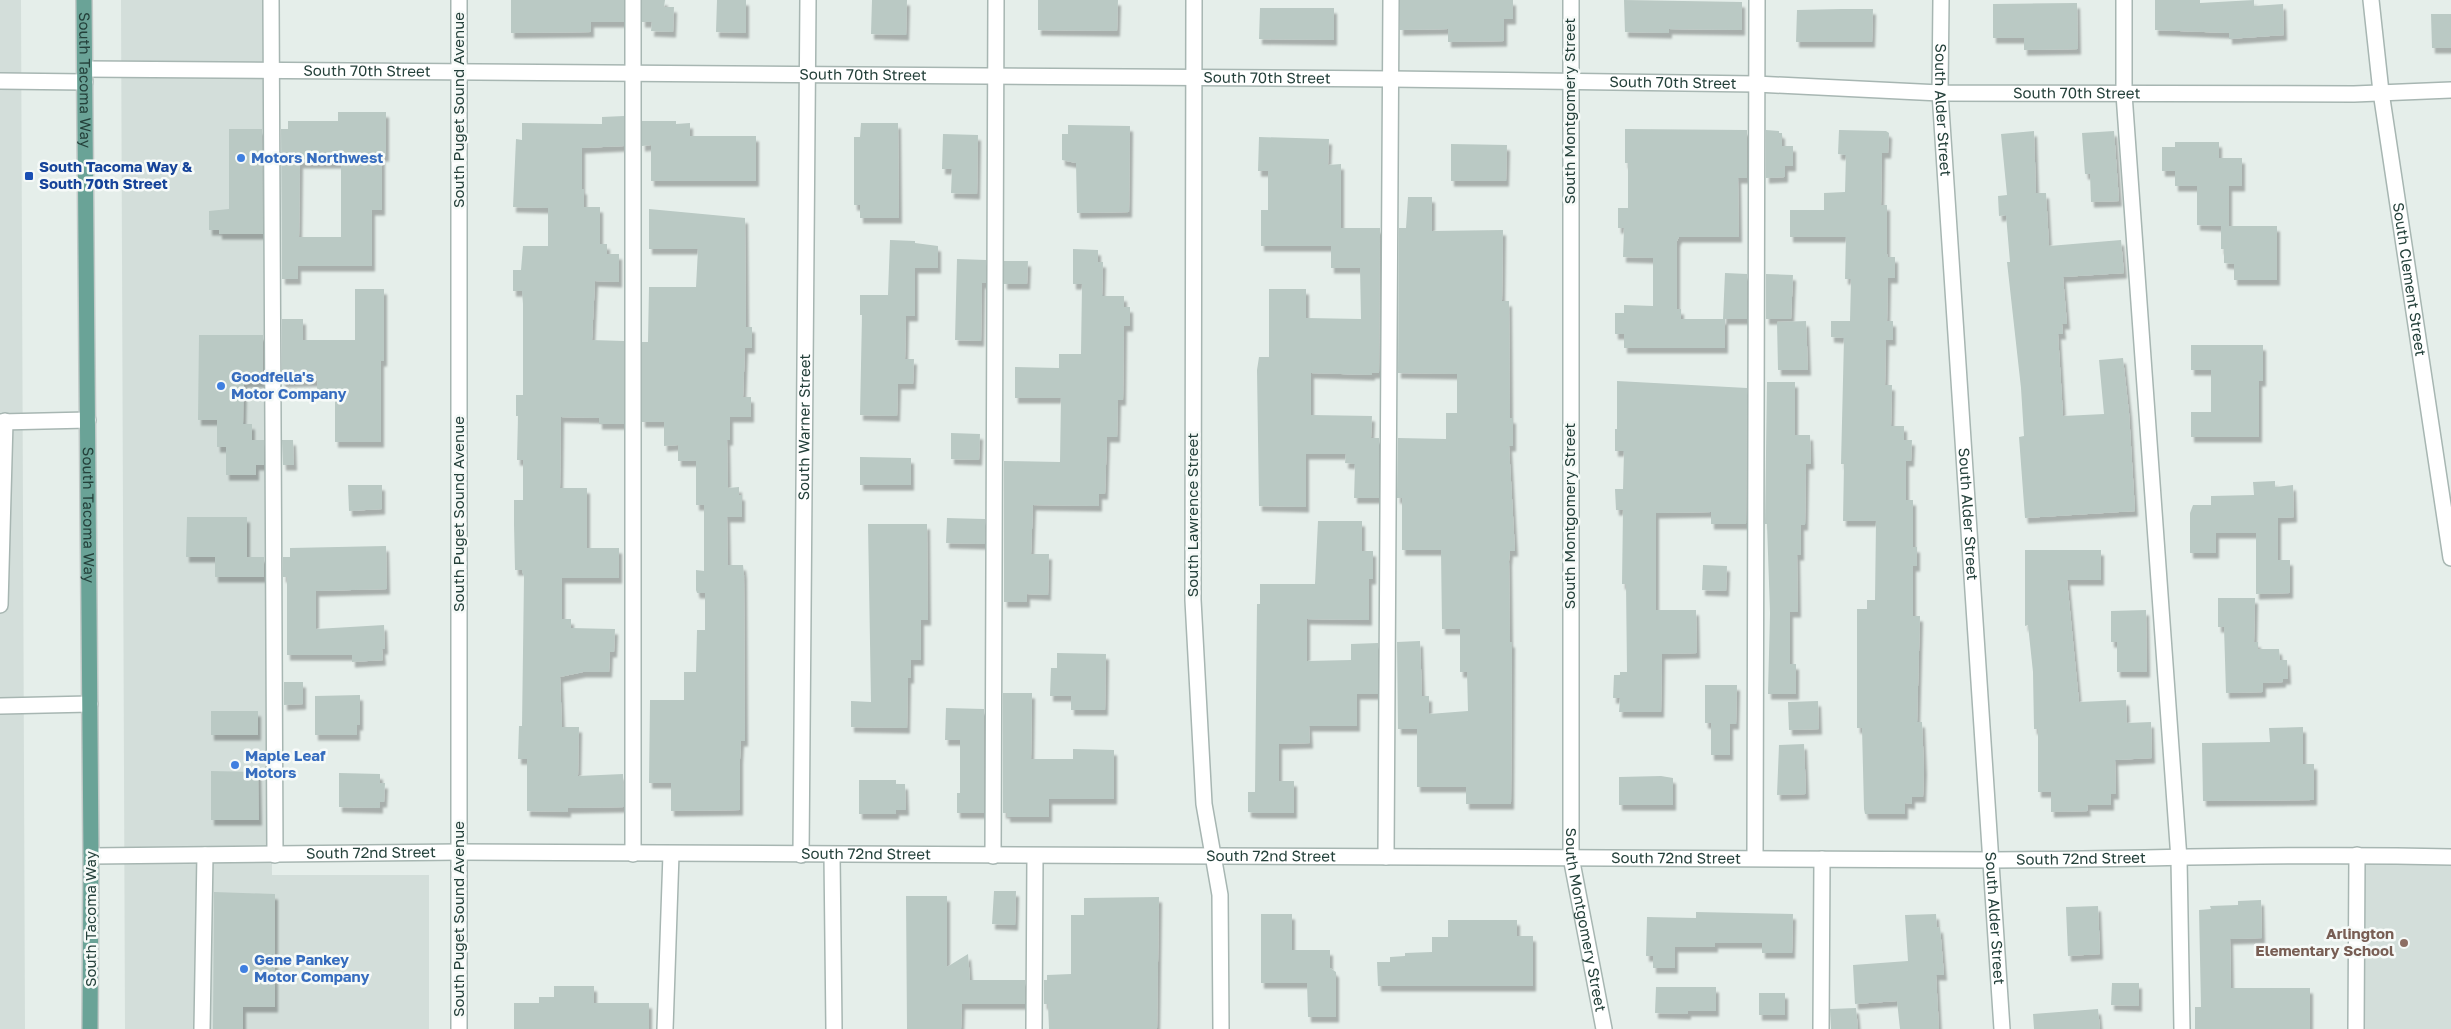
<svg xmlns="http://www.w3.org/2000/svg" width="2451" height="1029" font-family="'Golos Text',sans-serif">
  <style>
    .built { fill: #d3deda }
    .building { fill: #bac9c4; fill-rule: evenodd; filter: url(#shadow) }
    .lines { fill: none; stroke-linecap: round; stroke-linejoin: round }
    .minor-casing { stroke: #a7b6b2; stroke-width: 18 }
    .major-casing { stroke: #c2cac8; stroke-width: 18 }
    .minor { stroke: #fff; stroke-width: 15 }
    .major { stroke: #6aa397; stroke-width: 15 }
    .shop-dot { fill: #3f7fe0; stroke: #f6faf8; stroke-width: 2 }
    .transit-dot { fill: #1a4fb4; stroke: #f6faf8; stroke-width: 2 }
    .education-dot { fill: #8d6e63; stroke: #f6faf8; stroke-width: 2 }
    .labels { text-anchor: middle; stroke-width: 5; stroke-linejoin: round; paint-order: stroke }
    .street-label { font-size: 15px; fill: #24403a; stroke: #f6faf8 }
    .shop-label { font-size: 15px; font-weight: bold; fill: #366cbe; stroke: #f6faf8; text-anchor: start }
    .transit-label { font-size: 15px; font-weight: bold; fill: #164399; stroke: #f6faf8; text-anchor: start }
    .education-label { font-size: 15px; font-weight: bold; fill: #785e54; stroke: #f6faf8; text-anchor: end }
  </style>
  <defs>
    <filter id="shadow"><feDropShadow dx="3" dy="5.5" stdDeviation="1" flood-color="#0004"/></filter>
  </defs>
  <rect width="100%" height="100%" fill="#e5eeea"/>
  <path class="built" d="M0,0H21L25,1029H0Z
    M121,0H267L272,875H429V1029H125Z
    M2357,855L2451,857V1029H2357Z"/>
  <path class="building" d="M511,0H624V22H591V32L511,33Z
    M642,0H665L664,7H674L673,32L651,31L652,22H642Z
    M717,0H746V33L716,32Z
    M872,0H907L906,35L871,34Z
    M1038,0H1118L1117,31L1038,30Z
    M1400,0H1513V19H1504V41L1448,42V29L1400,30Z
    M1624,0L1742,2V30L1669,29V33L1625,32Z
    M2155,0H2200V3L2254,0V6L2283,4L2284,35L2229,39V33L2155,30Z
    M2077,3L2078,49L2024,50V38H1993V4Z
    M1260,8H1334V40L1259,39Z
    M1842,9H1873L1872,42H1796L1797,10Z
    M2431,14H2451V48H2432Z
    M338,112H386V156H382V210H372V266H298V279H282L281,129H288V121H338ZM300,163H341V237H299Z
    M624,116V146L582,148V189H584V207H600V244H607V254H619V282L595,281L592,340L624,341V424H599V418L561,417L560,488H587V548H619V578H562V619H571V628L615,629L614,652H610L609,672H583L560,677L562,727H579L578,776L623,774L624,807L568,808V812L527,811V759H518L519,726H522L524,577L522,570H515L514,524V500H523V460H517L518,416H516V395H523V304L522,291H513V270H521L523,246H548V208L513,207L516,139L522,140V123L602,124V117Z
    M642,121H676V124L690,123V136H756V181H651V145L642,146Z
    M861,123H898L899,218H860V205H854V137H860Z
    M1068,125L1130,126L1129,212L1077,213L1076,163L1062,160V134H1068Z
    M229,129H262L263,234H219V230H209V211L229,209Z
    M1625,129L1747,130V178H1738L1739,237H1679L1677,241V309H1681V319H1725V348H1624V334H1615V313H1624V305L1653,306V258L1623,257L1624,228H1618V208H1628V163H1625Z
    M1766,130L1779,131V133H1782V146H1793V166H1785V177L1766,178Z
    M1839,130L1886,131L1889,133L1888,153H1882L1881,205H1887V254L1888,257H1895V278H1888L1887,321H1893V340H1886L1885,385H1892L1891,426H1904V440H1912L1911,461H1906V500H1913V547H1917V566H1913V616H1920L1917,722H1922L1924,769L1923,797H1912V804L1905,803V814H1865L1864,809L1862,728H1857V609H1867V600H1875L1876,521H1843L1844,464H1841L1844,338L1831,337V321H1850L1851,279H1845L1846,237H1790V210H1824V193L1845,192L1846,155L1838,154Z
    M2034,131L2036,193H2046L2049,246L2121,240L2124,273L2063,277L2067,324H2062L2063,334H2058L2063,416L2104,414L2099,360L2123,358L2129,413L2135,511L2025,518L2019,437L2024,436L2021,388L2007,262H2010L2006,215L1999,216L1998,196L2007,195L2001,134Z
    M2114,131L2119,201L2091,202L2090,174H2085L2082,133Z
    M943,134L978,135L977,194L951,193L952,169H942Z
    M1259,137L1329,139L1328,165L1341,164V228H1380L1379,373H1372V375L1311,373V415L1372,416L1371,438H1379V498H1354L1355,464L1345,463L1346,454H1306V507L1259,506L1257,370L1259,357H1269V289H1306V318L1361,319L1360,268H1331V246H1261V210H1268V171H1258Z
    M2175,142H2219V158H2242V186H2229V226H2277V280H2234V264L2224,263V249H2221V226L2197,225V186H2175V171H2162V147H2175Z
    M1451,144L1507,145L1506,181H1451Z
    M1408,197H1432V231L1503,230L1502,301H1509L1510,418H1513V446H1509L1515,551H1510L1509,561L1510,642H1512L1511,804H1466V787H1417V729H1398L1397,642L1420,641L1422,696H1429V714L1468,711L1467,672H1460V629H1442L1441,550H1402V498H1397L1398,438L1446,439V413H1457V374L1398,373L1399,228H1406Z
    M649,209L745,218L746,327H752V348H745L743,397H751V417H730V440H727L728,488L739,487V495H742V517H727L728,565H743L744,574L745,741H741L740,759V810L671,811V783H649L650,700H684V672H696L697,630H705V593H697L696,590V570L704,571V505H696V461H678V445L664,446V422H642V342H648L649,287H696L698,249H649Z
    M890,240L915,241V243L938,246V268H915V316H906L905,359H914L913,384H898L897,416L860,415L862,315H860V295H888Z
    M1073,249L1098,250V262H1103L1102,296H1124V307H1130V326H1124L1123,400H1118L1117,437H1107L1105,494H1099V506L1033,505L1031,554H1049L1048,595L1027,594V602H1004V461L1060,462L1061,398H1015V367L1059,368V354H1081L1082,284H1073Z
    M957,259L986,260V283H982L981,341L955,340Z
    M1004,261H1028L1027,284H1004Z
    M1725,273L1747,274V319H1723Z
    M1766,274L1793,275L1791,319H1766Z
    M355,289H384V361H381V442H335V390H317V381L282,382V319H303V340H355Z
    M1806,321L1808,370H1778L1777,322Z
    M199,335H263V382H244L243,424H252V440H264V465H256V475H226V447H217V420H198Z
    M2191,345H2263V381H2259V437H2191V412H2211V370H2191Z
    M1617,381L1747,388L1746,524H1711V512L1656,513V610H1696L1697,653L1662,654L1661,712H1619L1620,698H1613L1614,675H1620V672H1627L1626,584H1622L1623,510H1616L1615,489H1623L1624,451H1615V429H1617Z
    M1767,382H1795V435H1810L1811,464H1806L1805,525H1801V555H1797L1798,612H1790V664H1796V694H1768L1770,613L1767,524H1765Z
    M951,433L980,434L979,460L951,459Z
    M282,440H293L294,465H283Z
    M860,457L911,458V485H860Z
    M2275,481V487L2293,485L2294,517L2278,518V560H2290V593L2256,594V533H2216V553H2190V513L2193,505H2211V496L2254,495L2253,482Z
    M348,485H382V509L349,511Z
    M187,517H247V557H264V577H215V557H186Z
    M947,518L985,519V544L946,543Z
    M1318,521H1362V551H1373V579H1369V620L1307,619V661L1351,660V644L1378,643V694H1357V726H1309L1310,743L1279,744V781H1294V813H1255L1248,812V792H1255L1257,604H1260V584H1315Z
    M868,524H927L928,620H921V660H911V678H908L907,728L851,727V701L871,702Z
    M386,546L387,589L316,591V629L384,625L385,649H382L383,660L352,662V655H287V577H283V557H290V548Z
    M2025,550H2101V580H2067L2079,702L2126,700L2127,723L2151,722L2152,758L2115,760L2116,794H2111V805H2087L2088,811L2051,812V792H2038V729H2034L2033,672L2028,625L2025,626Z
    M1703,565L1727,566L1726,591L1702,590Z
    M2218,598H2255L2254,642H2258V649H2279L2280,660H2287L2288,679H2283V682L2263,683V692L2226,693L2224,627H2218Z
    M2146,610L2147,672H2117V642H2111V611Z
    M1057,653L1106,654L1105,710H1071V696H1050L1051,668H1057Z
    M284,682H303V704L284,705Z
    M1705,685H1737L1736,724H1730V755H1711V723H1705Z
    M1003,693H1032L1031,759H1073V749L1114,750V799H1049V817H1007V813H1003Z
    M360,695V725H357V735H315V696Z
    M1818,701L1819,729L1789,730L1788,702Z
    M946,708L984,709V813H957V793H960V740H945Z
    M211,711H258V735H211Z
    M2303,727V764H2314V800L2203,801L2202,743L2270,742L2269,728Z
    M1804,744L1806,794L1777,795L1779,745Z
    M211,771L258,772L259,820H211Z
    M339,773L380,774V783H385L384,802H380V808L339,807Z
    M1661,776L1673,778V805H1619V777Z
    M859,780H896V784H905L906,810H896V814H859Z
    M994,891H1016L1015,925L992,924Z
    M214,892L275,894V1007H243V1029H213Z
    M906,896H947V967L968,954L970,980H1025V1004H962L961,1029H907Z
    M1159,897L1157,1029H1049L1048,1004H1044V980H1047V975L1071,974V915H1084V898Z
    M2261,900L2262,938L2230,939L2231,988H2310V1029H2195V1007H2201L2199,910L2211,909L2210,906L2238,905V901Z
    M2098,906L2100,954L2068,956L2066,907Z
    M1696,912L1793,914L1792,953H1762V943H1715V947H1675V968H1653V956H1646L1647,917L1696,918Z
    M1261,914H1292V950H1330V968L1336,972V1017H1308L1307,983H1261Z
    M1936,914L1937,928L1940,927L1944,975H1936L1939,1029H1900L1897,1001L1855,1004L1853,965L1908,961L1905,915Z
    M1448,920H1517V936H1533V986H1378L1377,962H1390V957L1405,956V953L1432,952V937H1448Z
    M2112,983H2139V1006L2111,1005Z
    M554,986H594V1003H649V1029H514V1003H539V997H554Z
    M1656,987H1716V1011H1688V1014L1655,1013Z
    M1759,993H1785V1015H1759Z
    M1856,1008L1858,1029H1831L1830,1009Z
    M2098,1009L2100,1029H2034L2033,1014Z"/>
  <g class="lines">
    <defs>
      <g id="minor">
        <path d="M271,0L275,855"/>
        <path d="M459,0V1029"/>
        <path d="M1194,0L1193,600L1204,804L1220,895L1221,1029"/>
        <path id="s1" d="M1571,0V857L1604,1029"/>
        <path id="s2" d="M1941,0L1940,93L2002,1029"/>
        <path d="M2124,0V94L2179,859L2182,1029"/>
        <path id="s3" d="M2371,0L2381,92L2451,558"/>
        <path id="s4" d="M85,69L1391,79L1756,84L1940,93L2354,94L2451,90"/>
        <path d="M0,81L85,82"/>
        <path d="M0,422L88,420"/>
        <path d="M0,605L5,421"/>
        <path d="M0,706L90,704"/>
        <path d="M633,854V0"/>
        <path id="s5" d="M801,855L808,0"/>
        <path d="M832,855L834,1029"/>
        <path id="s6" d="M91,856L459,852L1992,860C2145,859 2298,853 2451,857"/>
        <path d="M993,856L996,0"/>
        <path d="M1386,857L1391,0"/>
        <path d="M1755,858L1757,0"/>
        <path d="M202,1029L205,855"/>
        <path d="M665,1029L671,854"/>
        <path d="M1034,1029L1035,856"/>
        <path d="M1821,1029L1822,859"/>
        <path d="M2356,1029L2357,855"/>
      </g>
      <g id="major">
        <path id="s7" d="M84,0L91,856L90,1029"/>
      </g>
    </defs>
    <use href="#minor" class="minor-casing"/>
    <use href="#major" class="major-casing"/>
    <use href="#minor" class="minor"/>
    <use href="#major" class="major"/>
  </g>
  <g class="shop-dot">
    <circle cx="241" cy="158" r="5"/>
    <circle cx="221" cy="386" r="5"/>
    <circle cx="235" cy="765" r="5"/>
    <circle cx="244" cy="969" r="5"/>
  </g>
  <rect class="transit-dot" x="24" y="171" width="10" height="10" rx="2.5"/>
  <circle class="education-dot" cx="2404" cy="943" r="5"/>
  <g class="labels">
    <g class="street-label">
      <text dy="5" stroke="none"><textPath href="#s4" startOffset="282">South 70th Street</textPath></text>
      <text dy="5" stroke="none"><textPath href="#s4" startOffset="778">South 70th Street</textPath></text>
      <text dy="5" stroke="none"><textPath href="#s4" startOffset="1182">South 70th Street</textPath></text>
      <text dy="5" stroke="none"><textPath href="#s7" startOffset="80">South Tacoma Way</textPath></text>
      <text dy="5" stroke="none"><textPath href="#s4" startOffset="1588">South 70th Street</textPath></text>
      <text dy="5" stroke="none"><textPath href="#s4" startOffset="1992">South 70th Street</textPath></text>
      <text transform="translate(459 110) rotate(-90)" y="5">South Puget Sound Avenue</text>
      <text dy="5" stroke="none"><textPath href="#s2" startOffset="110">South Alder Street</textPath></text>
      <text transform="translate(1570 111) rotate(-90)" y="5">South Montgomery Street</text>
      <text dy="5" stroke="none"><textPath href="#s3" startOffset="282">South Clement Street</textPath></text>
      <text dy="5" stroke="none"><textPath href="#s5" startOffset="428">South Warner Street</textPath></text>
      <text dy="5" stroke="none"><textPath href="#s7" startOffset="515">South Tacoma Way</textPath></text>
      <text transform="translate(459 514) rotate(-90)" y="5">South Puget Sound Avenue</text>
      <text transform="translate(1193 515) rotate(-90)" y="5">South Lawrence Street</text>
      <text dy="5" stroke="none"><textPath href="#s2" startOffset="515">South Alder Street</textPath></text>
      <text transform="translate(1570 516) rotate(-90)" y="5">South Montgomery Street</text>
      <text dy="5" stroke="none"><textPath href="#s6" startOffset="280">South 72nd Street</textPath></text>
      <text dy="5" stroke="none"><textPath href="#s6" startOffset="775">South 72nd Street</textPath></text>
      <text dy="5" stroke="none"><textPath href="#s6" startOffset="1180">South 72nd Street</textPath></text>
      <text dy="5" stroke="none"><textPath href="#s6" startOffset="1585">South 72nd Street</textPath></text>
      <text dy="5" stroke="none"><textPath href="#s6" startOffset="1990">South 72nd Street</textPath></text>
      <text transform="translate(91 919) rotate(-90)" y="5">South Tacoma Way</text>
      <text transform="translate(459 919) rotate(-90)" y="5">South Puget Sound Avenue</text>
      <text dy="5" stroke="none"><textPath href="#s2" startOffset="920">South Alder Street</textPath></text>
      <text dy="5" stroke="none"><textPath href="#s1" startOffset="921">South Montgomery Street</textPath></text>
    </g>
    <g class="shop-label">
      <text x="251" y="163">Motors Northwest</text>
      <text x="231" y="382">Goodfella's<tspan x="231" dy="17">Motor Company</tspan></text>
      <text x="245" y="761">Maple Leaf<tspan x="245" dy="17">Motors</tspan></text>
      <text x="254" y="965">Gene Pankey<tspan x="254" dy="17">Motor Company</tspan></text>
    </g>
    <g class="transit-label">
      <text x="39" y="172">South Tacoma Way &amp;<tspan x="39" dy="17">South 70th Street</tspan></text>
    </g>
    <g class="education-label">
      <text x="2394" y="939">Arlington<tspan x="2394" dy="17">Elementary School</tspan></text>
    </g>
  </g>
</svg>
